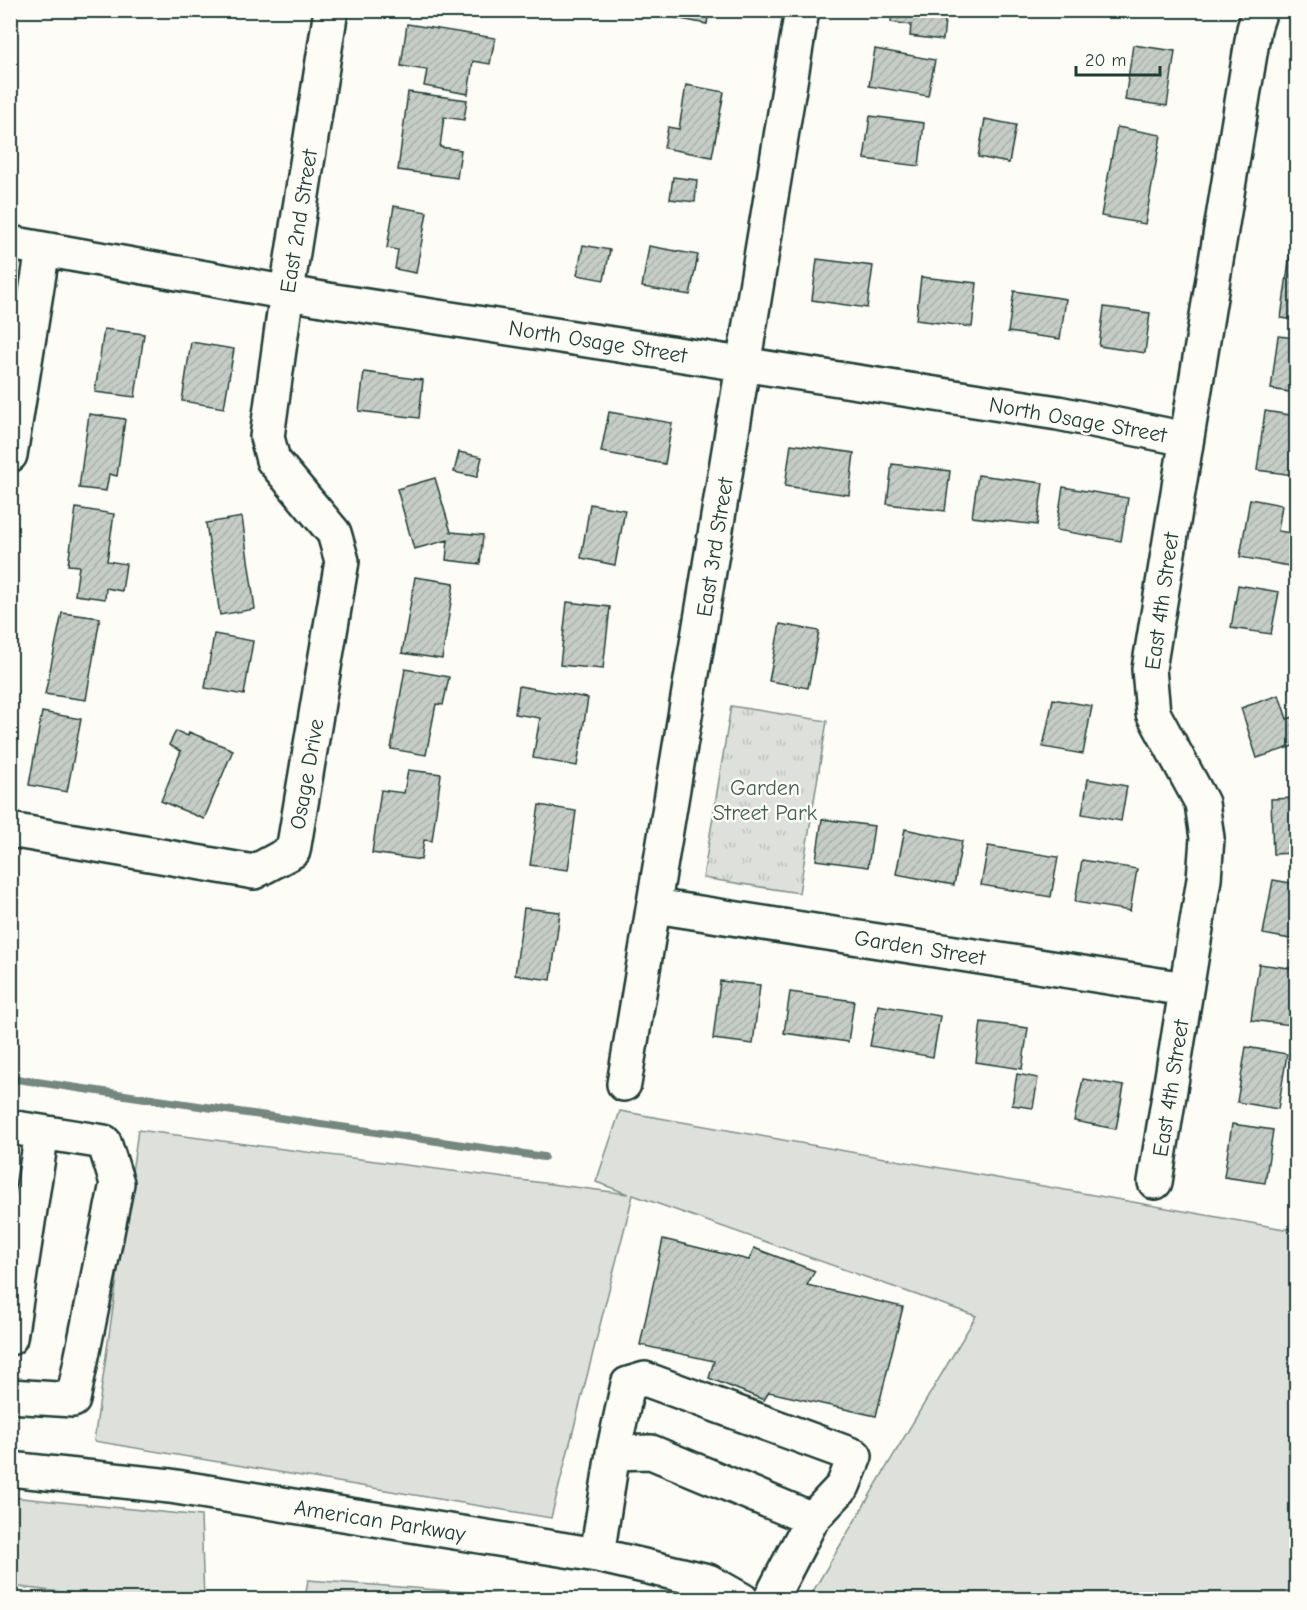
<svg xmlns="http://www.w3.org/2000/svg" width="1307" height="1610" font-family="'Comic Neue',sans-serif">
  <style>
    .grass { fill: #dde0db; stroke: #7e8e88; stroke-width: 1.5 }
    .park { fill: url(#park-tufts); stroke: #7e8e88; stroke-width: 1.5 }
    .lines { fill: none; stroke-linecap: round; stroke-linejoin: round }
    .stream { stroke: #75877f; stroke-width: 8 }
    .building { fill: url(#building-hatch); stroke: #1f3d34; stroke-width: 1.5 }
    .minor-casing { stroke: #1f3d34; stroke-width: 38 }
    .minor { stroke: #fdfcf7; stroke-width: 33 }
    .labels { text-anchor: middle; stroke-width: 5; stroke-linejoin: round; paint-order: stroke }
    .street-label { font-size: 22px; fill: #1f3d34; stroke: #fdfcf7 }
    .park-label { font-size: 22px; fill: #455e55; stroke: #fdfcf7 }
  </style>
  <defs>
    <pattern id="park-tufts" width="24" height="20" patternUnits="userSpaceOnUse" patternTransform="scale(1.5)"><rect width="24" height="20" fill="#dde0db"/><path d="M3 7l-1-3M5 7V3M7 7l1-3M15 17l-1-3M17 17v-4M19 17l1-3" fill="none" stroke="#bdc1bd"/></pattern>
    <pattern id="building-hatch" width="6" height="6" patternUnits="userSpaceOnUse" patternTransform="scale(1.5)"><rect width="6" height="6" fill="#c6cdc7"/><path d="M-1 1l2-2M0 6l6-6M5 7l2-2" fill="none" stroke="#aab1ac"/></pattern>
  </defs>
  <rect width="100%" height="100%" fill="#fdfcf7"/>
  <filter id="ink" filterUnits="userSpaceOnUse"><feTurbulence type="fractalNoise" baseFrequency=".0167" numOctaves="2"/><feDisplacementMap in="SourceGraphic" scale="12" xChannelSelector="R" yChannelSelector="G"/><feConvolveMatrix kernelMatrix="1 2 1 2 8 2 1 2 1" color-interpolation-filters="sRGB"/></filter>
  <g filter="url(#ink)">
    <path class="grass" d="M620,1111L1296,1231V1599H811L809,1598L976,1316L633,1195L551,1518L94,1441L138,1130L628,1194L596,1182Z
      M11,1497L201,1516L204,1599H117L11,1586Z
      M308,1580L558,1599H305Z"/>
    <path class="park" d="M731,706L827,721L799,893L703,878Z"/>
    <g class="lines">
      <path class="stream" d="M10,1078L544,1157"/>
    </g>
    <path class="building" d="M671,10H709L707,24L670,17Z
      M892,10H946L943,40L910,36L911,25L891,22Z
      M407,24L495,38L490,64L473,61L468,94L424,86L427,70L401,66Z
      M1133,45L1175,51L1167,106L1125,100Z
      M875,49L935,60L928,96L869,86Z
      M686,85L724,92L712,157L664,148L668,127L679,129Z
      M408,92L467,100L464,120L444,117L440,147L461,150L457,178L398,170Z
      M870,116L924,123L919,166L864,159Z
      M985,119L1016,125L1009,163L978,157Z
      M1117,127L1161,135L1145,224L1101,216Z
      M673,177L697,180L695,202L670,199Z
      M394,206L427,212L416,273L395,269L398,250L387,248Z
      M583,245L610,250L604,280L577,275Z
      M649,246L698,255L690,295L642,287Z
      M1291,247H1296V320L1281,318Z
      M817,259L873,266L867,308L812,300Z
      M921,277L977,283L972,327L916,320Z
      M1014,291L1066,299L1060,339L1008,332Z
      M1104,307L1150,313L1145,353L1099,346Z
      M104,329L144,334L135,397L95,392Z
      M1278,336L1296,338V393L1271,389Z
      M191,342L234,349L224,408L182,401Z
      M364,372L423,380L419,418L359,411Z
      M1265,411L1296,416V448L1293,475L1257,470Z
      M609,412L672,423L665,464L601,452Z
      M89,414L125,419L117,476L109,474L106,491L79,488Z
      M791,444L854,453L849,495L785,486Z
      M459,452L482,457L477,477L454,472Z
      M892,464L950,471L945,511L887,504Z
      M978,475L1043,483L1037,525L972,517Z
      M435,478L451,532L483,535L480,564L446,560L448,540L414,549L397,489Z
      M1063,487L1128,498L1121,541L1056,530Z
      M1250,499L1282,505L1278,531L1296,534L1295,567L1240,557Z
      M590,504L625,510L615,565L581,558Z
      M76,508L114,514L107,561L126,564L122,591L106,588L105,599L75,595L79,566L68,565Z
      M242,517L255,609L220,615L206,523Z
      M415,577L454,583L442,659L402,653Z
      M1238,585L1279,592L1271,634L1231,628Z
      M567,602L610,607L603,669L560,665Z
      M62,613L100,618L86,700L45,694Z
      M780,624L819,631L808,688L769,681Z
      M214,634L253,641L244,695L205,688Z
      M405,669L449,677L443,705L436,704L426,755L391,749Z
      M519,686L588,698L577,766L533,758L540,718L515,714Z
      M1279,695L1287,719L1296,716V745L1257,758L1241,708Z
      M1053,699L1092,706L1083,754L1043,747Z
      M42,712L81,719L67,792L29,785Z
      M176,731L188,736L189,732L233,750L204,819L161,801L181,751L169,745Z
      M408,770L441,774L432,841L424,840L421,860L372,853L381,790L404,793Z
      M1088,779L1127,786L1121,821L1082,814Z
      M1296,798V853L1273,854L1271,799Z
      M539,805L576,811L568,870L530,865Z
      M822,819L874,826L868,867L816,860Z
      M905,829L962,841L954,885L896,874Z
      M988,846L1058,857L1051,897L981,885Z
      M1082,860L1137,869L1130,911L1075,902Z
      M1273,880L1296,884V940L1263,934Z
      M524,908L560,912L551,980L515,975Z
      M1259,964L1296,969V990L1292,1025L1251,1020Z
      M720,981L760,985L753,1044L713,1039Z
      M790,992L854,1001L848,1042L784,1033Z
      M878,1005L940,1016L933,1057L870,1046Z
      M981,1022L1028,1028L1022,1069L976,1062Z
      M1246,1047L1287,1054L1278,1109L1237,1102Z
      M1017,1074L1038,1078L1033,1108L1012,1105Z
      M1083,1079L1124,1086L1116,1129L1074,1121Z
      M1232,1124L1273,1130L1265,1183L1224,1177Z
      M663,1239L749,1260L754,1248L815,1271L807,1285L903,1307L876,1416L769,1392L764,1400L709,1378L714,1361L640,1345Z"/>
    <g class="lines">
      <defs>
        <path id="minor" d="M10,243L328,300L1058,413L1186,439
          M10,455L43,249
          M10,830L254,872L293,851L342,561L334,533L273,460L267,437L287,291L331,10
          M655,906L1185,989
          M624,1084L802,10
          M10,1127L104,1142L117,1183L73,1400L10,1396
          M1155,1182L1204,879L1207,838L1202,803L1153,713L1149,669L1254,29L1260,10
          M10,1338L42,1132
          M613,1453L628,1384L645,1379L855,1456L843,1486L812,1519
          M10,1469L170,1486L597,1555L708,1581L742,1600
          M597,1555L613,1453L651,1452L812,1519L770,1600"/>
      </defs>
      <use href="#minor" class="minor-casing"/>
      <use href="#minor" class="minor"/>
    </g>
  </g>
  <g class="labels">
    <g class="street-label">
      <text transform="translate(298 221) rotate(-81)" y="8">East 2nd Street</text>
      <text transform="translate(598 341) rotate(9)" y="8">North Osage Street</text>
      <text transform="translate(1078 419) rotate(10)" y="8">North Osage Street</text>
      <text transform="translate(714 547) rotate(-81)" y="8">East 3rd Street</text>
      <text transform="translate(1161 601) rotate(-82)" y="8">East 4th Street</text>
      <text transform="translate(306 774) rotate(-80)" y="8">Osage Drive</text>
      <text transform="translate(920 947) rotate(9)" y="8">Garden Street</text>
      <text transform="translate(1170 1088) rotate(-81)" y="8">East 4th Street</text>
      <text transform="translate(380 1520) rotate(9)" y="8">American Parkway</text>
    </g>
    <g class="park-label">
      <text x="765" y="795">Garden<tspan x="765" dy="25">Street Park</tspan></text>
    </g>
  </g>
  <rect width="1307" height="1610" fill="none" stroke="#fdfcf7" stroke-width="36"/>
  <rect x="18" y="18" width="1271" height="1574" fill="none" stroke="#1f3d34" stroke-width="2" filter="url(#ink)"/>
  <path d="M1076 66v9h84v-9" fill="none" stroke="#1f3d34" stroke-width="3"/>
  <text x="1085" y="66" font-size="18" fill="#1f3d34" stroke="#fdfcf7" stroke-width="4.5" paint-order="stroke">20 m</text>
</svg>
